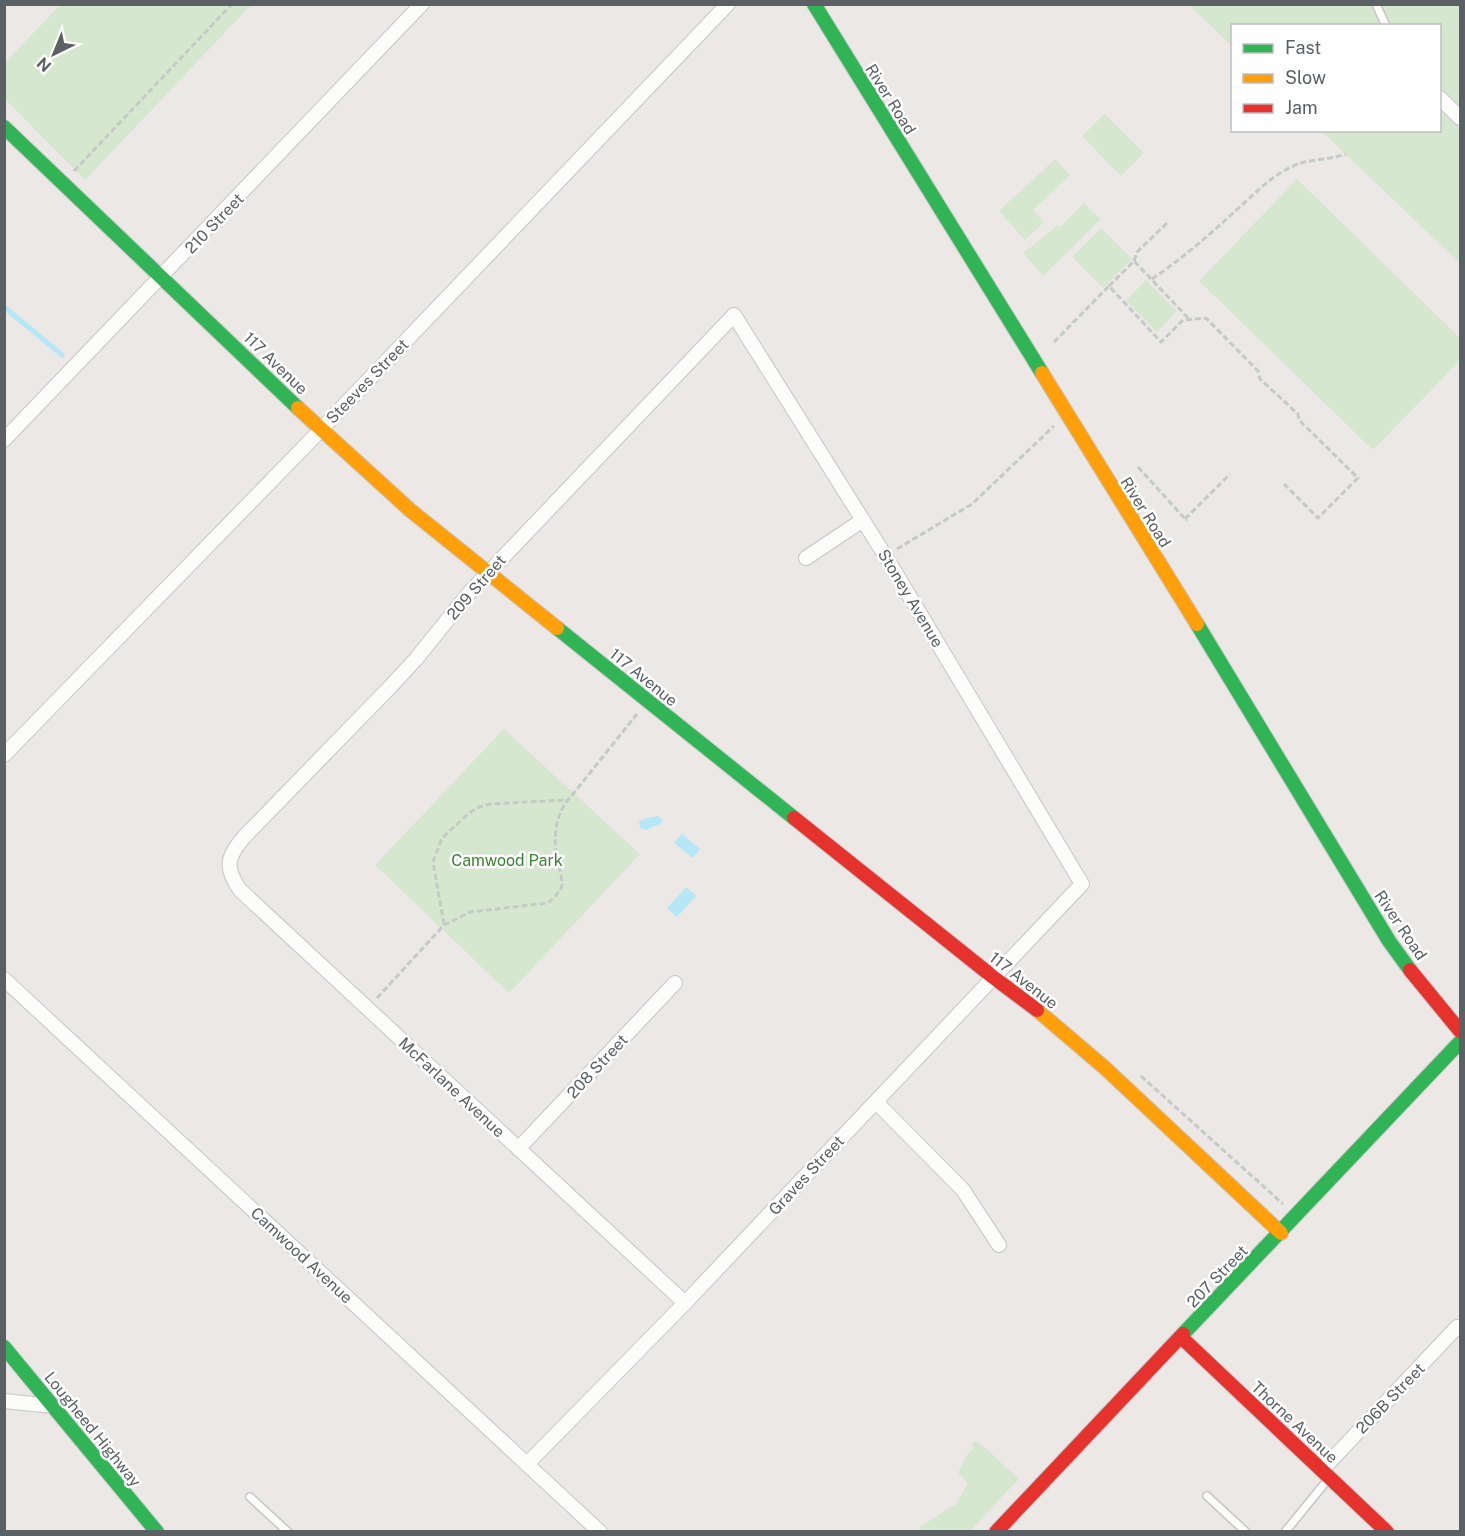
<svg xmlns="http://www.w3.org/2000/svg" width="1465" height="1536" font-family="'Public Sans',sans-serif">
  <style>
    .green { fill: #d6e7cf }
    .water { fill: #b6e7f7 }
    .lines { fill: none; stroke-linecap: round; stroke-linejoin: round }
    .stream { stroke: #b6e7f7; stroke-width: 5 }
    .lane-casing { stroke: #c6c6c6; stroke-width: 10 }
    .street-casing { stroke: #c6c6c6; stroke-width: 16 }
    .fast-casing { stroke: #c6c6c6; stroke-width: 16 }
    .slow-casing { stroke: #c6c6c6; stroke-width: 16 }
    .jam-casing { stroke: #c6c6c6; stroke-width: 16 }
    .path { stroke: #c4cac6; stroke-width: 3; stroke-dasharray: 6 3; stroke-linecap: butt }
    .lane { stroke: #fcfcfb; stroke-width: 7 }
    .street { stroke: #fcfcfb; stroke-width: 14 }
    .fast { stroke: #30b455; stroke-width: 14 }
    .slow { stroke: #ff9f0a; stroke-width: 14 }
    .jam { stroke: #e5322d; stroke-width: 14 }
    .labels { text-anchor: middle; stroke-width: 5; stroke-linejoin: round; paint-order: stroke }
    .street-label { font-size: 16px; fill: #5a6063; stroke: #fff }
    .park-label { font-size: 16px; fill: #3c8332; stroke: #fff }
  </style>
  <rect width="100%" height="100%" fill="#ebe8e5"/>
  <path class="green" d="M61,4H251V5L85,180L5,99V63Z
    M1189,5H1460V263L1321,131L1440,130V26H1232V46Z
    M1105,114L1144,153L1121,176L1082,136Z
    M1055,159L1070,175L1033,210L1044,222L1025,240L999,211Z
    M1297,179L1460,338V360L1373,450L1199,281Z
    M1084,203L1101,219L1043,276L1023,253L1058,225L1060,227Z
    M1101,228L1132,259L1103,288L1072,257Z
    M1146,280L1177,311L1157,332L1126,301Z
    M504,729L640,854L509,993L375,865Z
    M975,1441L979,1442L1019,1479L970,1531H922L918,1528L956,1504L968,1483L958,1473L967,1455L974,1448L971,1445Z"/>
  <path class="water" d="M658,816L663,820L660,824L646,830L640,828L639,822L643,819Z
    M682,834L700,849L693,858L674,843Z
    M686,887L696,896L677,917L667,908Z"/>
  <g class="lines">
    <path class="stream" d="M4,307L62,355"/>
    <defs>
      <path id="lane" d="M1376,4L1386,26
        M1207,1496L1246,1532
        M250,1497L288,1532
        M1285,1532L1329,1478"/>
      <path id="street" d="M1440,98L1460,118
        M4,440L422,4
        M806,558L863,520
        M4,755L309,442L728,4
        M4,979L600,1532
        M876,1102L963,1190L999,1245
        M519,1148L675,983
        M4,1401L53,1406
        M527,1464L685,1303L1082,884L886,557L734,315L469,593L416,659L390,687L244,837C227,857 224,867 240,890L685,1303
        M1322,1470L1457,1327"/>
      <path id="fast" d="M814,4L1042,373
        M4,127L298,408
        M1197,624L1389,941L1410,970
        M557,628L794,818
        M1183,1334L1460,1042
        M4,1347L157,1532"/>
      <path id="slow" d="M1042,373L1197,624
        M298,408L410,510L557,628
        M1037,1010L1105,1068L1281,1233"/>
      <path id="jam" d="M794,818L993,977L1037,1010
        M1410,970L1460,1031
        M1181,1337L1387,1532
        M996,1532L1183,1334"/>
    </defs>
    <use href="#lane" class="lane-casing"/>
    <use href="#street" class="street-casing"/>
    <use href="#fast" class="fast-casing"/>
    <use href="#slow" class="slow-casing"/>
    <use href="#jam" class="jam-casing"/>
    <path class="path" d="M74,171L232,4
      M1134,261L1137,252L1167,223
      M1152,279C1180,260 1206,238 1231,215C1252,197 1273,172 1301,163C1316,159 1332,159 1346,154
      M1109,286L1134,261L1189,319
      M1054,342L1109,286L1161,342L1183,320L1206,318L1258,371L1260,379L1298,414L1299,420L1358,478L1318,518L1284,484
      M1138,467L1187,521
      M1185,519L1230,474
      M897,549L972,504L1054,426
      M444,924L433,862L442,838L469,813L479,807L491,804L566,800
      M377,998L444,925L470,912L548,903C554,897 561,892 562,884C562,877 559,867 557,860C553,836 555,812 573,794L637,714
      M1141,1076L1283,1204"/>
    <use href="#lane" class="lane"/>
    <use href="#street" class="street"/>
    <use href="#fast" class="fast"/>
    <use href="#slow" class="slow"/>
    <use href="#jam" class="jam"/>
  </g>
  <g class="labels">
    <g class="street-label">
      <text transform="translate(891 99) rotate(58)" y="6">River Road</text>
      <text transform="translate(214 223) rotate(-46)" y="6">210 Street</text>
      <text transform="translate(276 363) rotate(44)" y="6">117 Avenue</text>
      <text transform="translate(367 381) rotate(-46)" y="6">Steeves Street</text>
      <text transform="translate(1146 512) rotate(58)" y="6">River Road</text>
      <text transform="translate(476 587) rotate(-49)" y="6">209 Street</text>
      <text transform="translate(911 598) rotate(59)" y="6">Stoney Avenue</text>
      <text transform="translate(644 677) rotate(39)" y="6">117 Avenue</text>
      <text transform="translate(1401 925) rotate(56)" y="6">River Road</text>
      <text transform="translate(1024 980) rotate(38)" y="6">117 Avenue</text>
      <text transform="translate(597 1066) rotate(-47)" y="6">208 Street</text>
      <text transform="translate(452 1087) rotate(43)" y="6">McFarlane Avenue</text>
      <text transform="translate(806 1175) rotate(-47)" y="6">Graves Street</text>
      <text transform="translate(302 1255) rotate(43)" y="6">Camwood Avenue</text>
      <text transform="translate(1217 1276) rotate(-46)" y="6">207 Street</text>
      <text transform="translate(1390 1398) rotate(-46)" y="6">206B Street</text>
      <text transform="translate(1295 1422) rotate(43)" y="6">Thorne Avenue</text>
      <text transform="translate(93 1429) rotate(51)" y="6">Lougheed Highway</text>
    </g>
    <g class="park-label">
      <text x="507" y="866">Camwood Park</text>
    </g>
  </g>
  <rect width="1465" height="1536" fill="none" stroke="#5a6063" stroke-width="12"/>
  <rect x="1231" y="24" width="210" height="108" fill="#ffffff" stroke="#bdbfc1" stroke-width="1.5"/>
  <rect x="1243" y="44" width="30" height="9" fill="#30b455" stroke="#bdbfc1" stroke-width="1.5"/>
  <text x="1285" y="54" font-size="18" fill="#5a6063">Fast</text>
  <rect x="1243" y="74" width="30" height="9" fill="#ff9f0a" stroke="#bdbfc1" stroke-width="1.5"/>
  <text x="1285" y="84" font-size="18" fill="#5a6063">Slow</text>
  <rect x="1243" y="104" width="30" height="9" fill="#e5322d" stroke="#bdbfc1" stroke-width="1.5"/>
  <text x="1285" y="114" font-size="18" fill="#5a6063">Jam</text>
  <g transform="translate(54 54) rotate(223)" stroke="#ffffff" stroke-width="4.5" paint-order="stroke">
  <path d="M0-4.5L10 22L0 15L-10 22Z" fill="#5a6063"/>
  <text y="-9" font-size="16" font-weight="bold" text-anchor="middle" fill="#5a6063">N</text>
  </g>
</svg>
